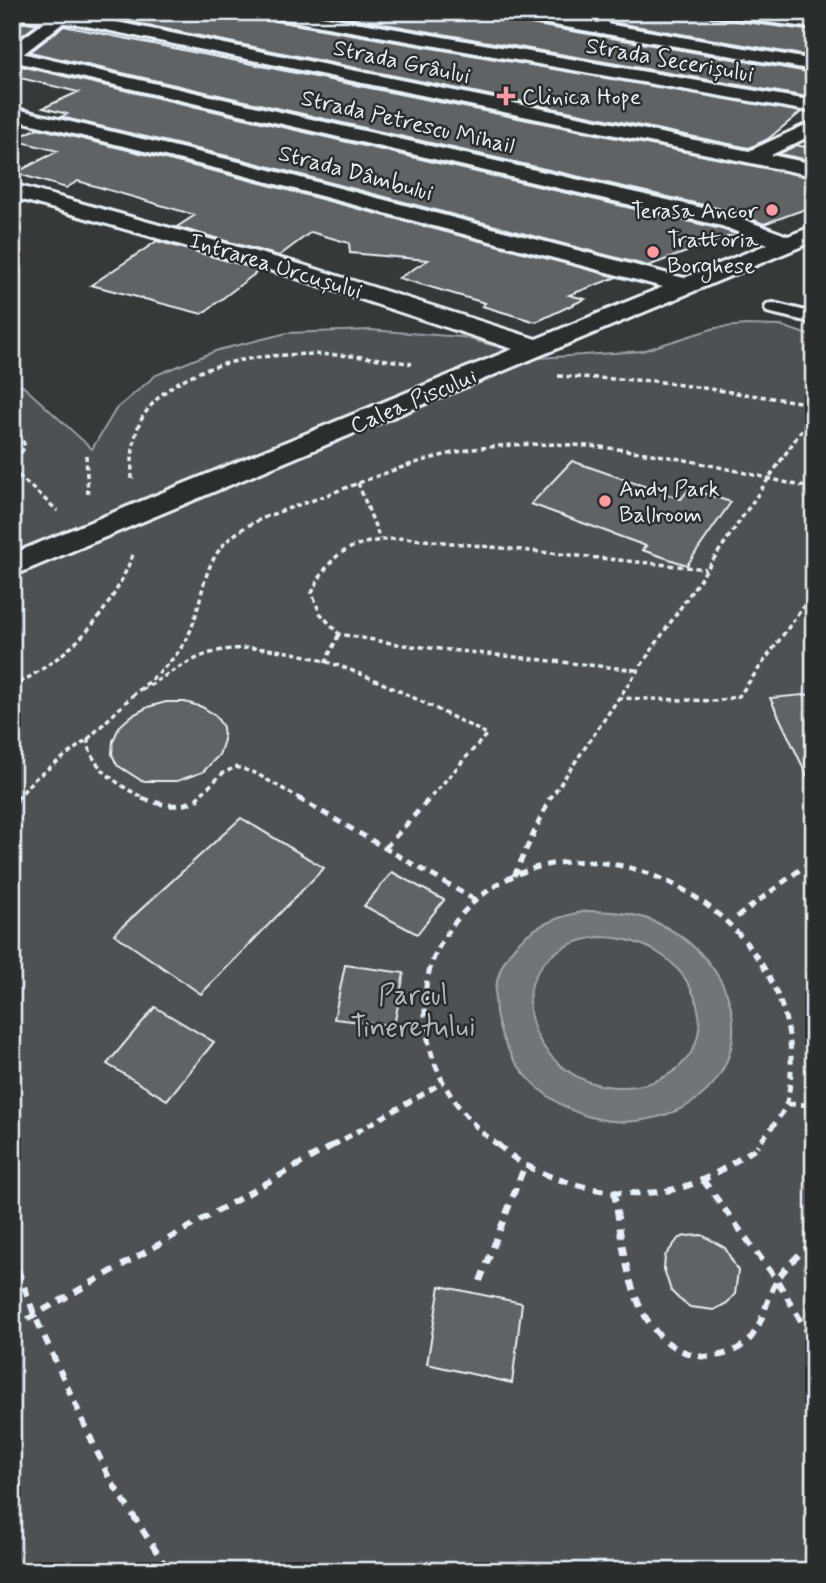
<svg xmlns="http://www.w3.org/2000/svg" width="826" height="1583" font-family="Mynerve,sans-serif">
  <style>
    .green { fill: #4d5152; stroke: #9aa1a5; stroke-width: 2 }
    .water { fill: #707579; stroke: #a0a7ac; stroke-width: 2; fill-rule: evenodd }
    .building { fill: #5f6365; stroke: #e8f1f8; stroke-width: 2 }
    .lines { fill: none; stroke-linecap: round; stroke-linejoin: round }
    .lane-casing { stroke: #e8f1f8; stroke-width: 6 }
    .street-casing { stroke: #e8f1f8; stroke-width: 6 }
    .secondary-casing { stroke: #e8f1f8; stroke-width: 6 }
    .primary-casing { stroke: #e8f1f8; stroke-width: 6 }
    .path-far2 { stroke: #e8f1f8; stroke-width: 3.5; stroke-dasharray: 5 3.5; stroke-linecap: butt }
    .path-far1 { stroke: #e8f1f8; stroke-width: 5; stroke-dasharray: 8 6; stroke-linecap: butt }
    .path { stroke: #e8f1f8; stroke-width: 6; stroke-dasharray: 10 8; stroke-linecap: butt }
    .lane { fill: #2a2d2e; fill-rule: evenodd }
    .street { fill: #2a2d2e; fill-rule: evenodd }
    .secondary { fill: #2a2d2e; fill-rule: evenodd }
    .primary { fill: #2a2d2e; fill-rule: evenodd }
    .poi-dot { fill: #ff9aa2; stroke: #2a2d2e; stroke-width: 2.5 }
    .labels { text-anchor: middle; stroke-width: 5; stroke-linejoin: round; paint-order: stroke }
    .far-street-label { font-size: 23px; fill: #e8f1f8; stroke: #2a2d2e }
    .far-poi-label { font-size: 23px; fill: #e8f1f8; stroke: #2a2d2e; text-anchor: start }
    .park-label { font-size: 28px; fill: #b2b9be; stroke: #2a2d2e }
  </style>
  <rect width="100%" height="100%" fill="#35393a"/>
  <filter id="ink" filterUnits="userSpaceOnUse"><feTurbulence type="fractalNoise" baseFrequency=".0143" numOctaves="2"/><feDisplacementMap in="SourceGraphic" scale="14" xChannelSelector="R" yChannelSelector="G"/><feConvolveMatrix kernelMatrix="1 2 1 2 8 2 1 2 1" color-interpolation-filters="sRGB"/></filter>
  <g filter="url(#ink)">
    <path class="green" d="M746,325L782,326L814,337V1571H12V382L23,386L92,449L116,409L156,375L218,350L287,333L370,330L462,337L539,358L642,351L715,328Z"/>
    <path class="water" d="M587,911C607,911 626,912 645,918C709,939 759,1013 719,1076C704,1099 680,1112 654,1118C512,1151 415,940 587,911ZM599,937C619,937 637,941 655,951C695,973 718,1031 680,1066C663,1081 643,1087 621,1087C525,1087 485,952 599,937Z"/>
    <path class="building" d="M82,12H259L270,20L801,112L768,139L749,148Z
      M315,12H497L508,20L814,73V98Z
      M610,12H699L713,18L814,31V57L611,22Z
      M12,22L38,24L12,43Z
      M64,26L814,178V206L764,224L730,211L30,52Z
      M12,64L721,229L736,234L648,266L240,159L61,117L67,114L43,108L78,92L12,76Z
      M38,128L226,174L617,277L569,295L585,299L536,322L482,306L485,303L399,278L428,260L350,253L349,243L311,232L279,256L177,227L195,215L78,181L66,188L15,173L58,151L13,140Z
      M796,145L814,149V161L779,154Z
      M157,241L260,270L202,314L91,285Z
      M572,461L681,499L689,489L731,502L687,565L642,550L646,546L531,504Z
      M814,694V790L770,698Z
      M166,702H185L202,707L215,715L223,727L224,740L219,755L203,772L177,781H142L117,765L112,754L113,741L119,727L131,716L148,707Z
      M241,818L324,868L201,994L114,934Z
      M392,872L444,900L417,934L364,906Z
      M345,965L404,973L394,1026L334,1019Z
      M155,1007L214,1042L167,1100L107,1064Z
      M702,1235L725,1248L738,1271L735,1294L727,1303L714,1310L690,1307L679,1299L671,1291L664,1269L665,1256L678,1239L685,1236Z
      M440,1286L522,1303L512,1383L427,1364Z"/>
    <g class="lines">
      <defs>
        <path id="lane" d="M597,12H607L609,31L600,29Z
          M708,12H740L814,22V28L713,15Z
          M773,303L814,313V323L767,312L765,308L767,304Z"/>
        <path id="street" d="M12,12L77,14L749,151L814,121V134L771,155L814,164V176L77,24L12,19Z
          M262,12H298L814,101V112L270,17Z
          M500,12H537L814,60V70L508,17Z
          M12,51L729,214L788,236L814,226V241L12,576V554L513,349L287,275L12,197V184L303,265L536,339L663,287L227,171L12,119V108L239,162L684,278L768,244L722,226L12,61Z"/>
        <path id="secondary" d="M59,12H77L18,58L12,59V46Z"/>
        <path id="primary" d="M802,12H814V20Z"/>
      </defs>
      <use href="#lane" class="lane-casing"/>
      <use href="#street" class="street-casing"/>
      <use href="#secondary" class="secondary-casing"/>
      <use href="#primary" class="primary-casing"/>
      <path class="path-far2" d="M558,376L654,381L814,404
        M12,428L20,435L25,446L20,455L12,459
        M86,455L88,497
        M12,470L58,511
        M132,479C131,459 133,429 146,412C196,341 337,350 412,364
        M358,483L380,539
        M325,663L339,634
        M636,670L403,645L339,634L320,613L312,593C333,546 355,542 404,538L706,569
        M12,687C74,653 108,618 134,552
        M142,690C166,676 191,657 218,651C306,634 411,698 487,734L429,799
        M132,696C153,678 177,660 189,634C203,603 201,567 226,542C253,516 294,508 327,495C375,477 423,457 474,449C589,432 702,463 814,489
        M618,698L717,701L739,696L814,592
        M88,739C88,767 123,788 146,799
        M17,799L33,780L88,739L132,696
        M196,799L223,773L236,767L255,773L301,799
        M550,799L814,412"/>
      <path class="path-far1" d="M142,798C161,805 181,810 199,798
        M298,798L475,900
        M12,805L18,798
        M385,848L430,798
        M514,876L550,798
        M737,917L814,859
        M787,1104L814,1105
        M332,1146L442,1083
        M499,1146C452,1111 423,1061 425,1002C425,969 439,941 460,916C582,779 826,922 787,1102C782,1117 767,1133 757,1146"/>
      <path class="path" d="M497,1144C506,1151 516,1161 527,1166C579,1192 650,1205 704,1179C722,1171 738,1159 755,1149L758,1144
        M703,1180L777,1280L814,1343
        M614,1192C624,1249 628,1342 698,1356C714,1359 735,1353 747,1342C763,1326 765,1303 775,1284C784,1267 800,1254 814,1241
        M12,1253L34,1314L109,1478L169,1571
        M480,1281L525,1165
        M12,1328L335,1144"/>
      <use href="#lane" class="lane"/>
      <use href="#street" class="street"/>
      <use href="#secondary" class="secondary"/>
      <use href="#primary" class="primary"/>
    </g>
  </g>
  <g class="poi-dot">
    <path d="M502.5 85.5h7v7h7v7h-7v7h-7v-7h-7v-7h7z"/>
    <circle cx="772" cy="210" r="7"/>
    <circle cx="653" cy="252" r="7"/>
    <circle cx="605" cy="501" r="7"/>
  </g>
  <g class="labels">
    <g class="far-street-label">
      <text transform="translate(670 59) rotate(10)" y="8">Strada Secerișului</text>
      <text transform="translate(402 61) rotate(12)" y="8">Strada Grâului</text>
      <text transform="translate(408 121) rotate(13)" y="8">Strada Petrescu Mihail</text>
      <text transform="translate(356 172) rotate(15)" y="8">Strada Dâmbului</text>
      <text transform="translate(276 265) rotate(17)" y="8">Intrarea Urcușului</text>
      <text transform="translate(413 400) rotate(-23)" y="8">Calea Piscului</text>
    </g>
    <g class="far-poi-label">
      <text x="522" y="104">Clinica Hope</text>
      <text x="758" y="218" text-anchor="end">Terasa Ancor</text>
      <text x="667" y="247">Trattoria<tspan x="667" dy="26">Borghese</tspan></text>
      <text x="619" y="496">Andy Park<tspan x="619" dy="26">Ballroom</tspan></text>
    </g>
    <g class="park-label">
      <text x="413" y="1004">Parcul<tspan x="413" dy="32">Tineretului</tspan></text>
    </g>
  </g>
  <rect width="826" height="1583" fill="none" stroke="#2a2d2e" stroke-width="42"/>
  <rect x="21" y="21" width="784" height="1541" fill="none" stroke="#e8f1f8" stroke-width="2.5" filter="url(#ink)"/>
</svg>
